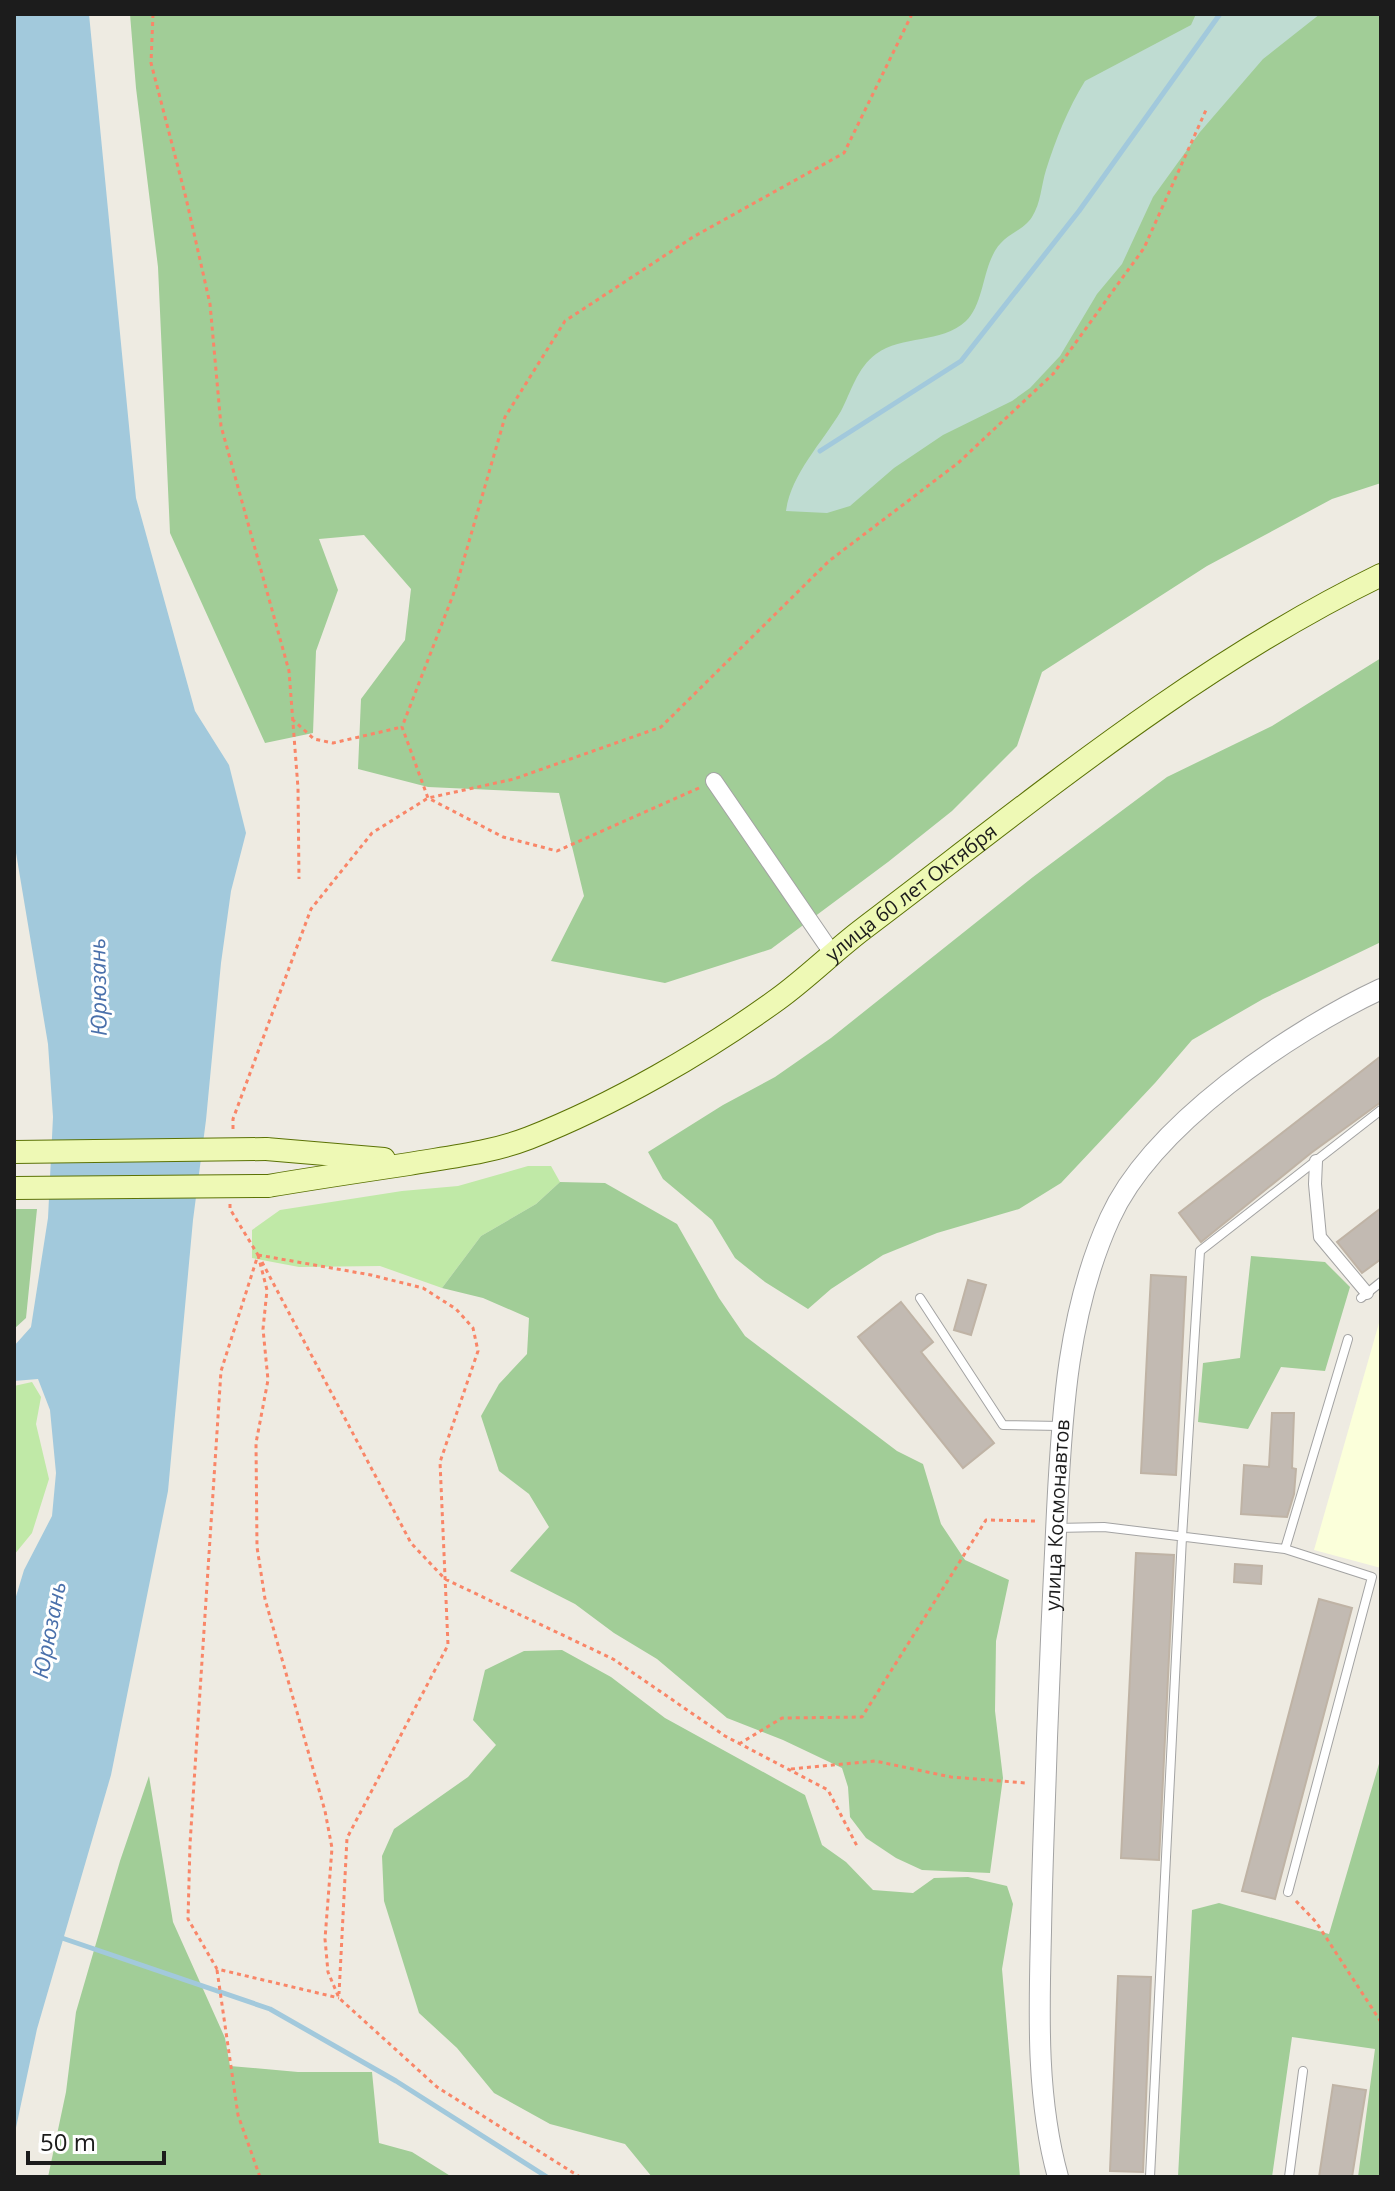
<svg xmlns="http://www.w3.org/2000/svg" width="1395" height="2191" font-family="'Open Sans',sans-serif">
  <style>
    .education { fill: #fbffda }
    .grass { fill: #c0e9a7 }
    .forest { fill: #a1cd97 }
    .wetland { fill: #bfdcd2 }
    .water { fill: #a2c9dc }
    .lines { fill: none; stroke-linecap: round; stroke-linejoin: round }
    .stream { stroke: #a2c9dc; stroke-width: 5 }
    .building { fill: #c2bab2; stroke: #bfb3a5; stroke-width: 2 }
    .service-casing { stroke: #a3a3a3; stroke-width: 10 }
    .pedestrian-casing { stroke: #a3a3a3; stroke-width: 14 }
    .minor-casing { stroke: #a3a3a3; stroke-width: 18 }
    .tertiary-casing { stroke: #a3a3a3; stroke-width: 22 }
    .secondary-casing { stroke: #5b7205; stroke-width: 24 }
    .path { stroke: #f98668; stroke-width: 3; stroke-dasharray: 4 4; stroke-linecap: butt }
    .service { stroke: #fff; stroke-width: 8 }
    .pedestrian { stroke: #fff; stroke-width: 12 }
    .minor { stroke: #fff; stroke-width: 16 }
    .tertiary { stroke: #fff; stroke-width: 20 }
    .secondary { stroke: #eef9b5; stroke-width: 22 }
    .secondary-bridge-casing { stroke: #5b7205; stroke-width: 24; stroke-linecap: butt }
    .secondary-bridge { stroke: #eef9b5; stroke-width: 22 }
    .labels { text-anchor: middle; stroke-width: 6; stroke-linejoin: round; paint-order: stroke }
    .street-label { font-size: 20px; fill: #1c1c1c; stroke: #fff }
    .water-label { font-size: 22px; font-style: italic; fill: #4a70ab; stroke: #fff }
  </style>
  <rect width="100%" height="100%" fill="#eeebe2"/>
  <path class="education" d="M1381,1316V1568L1314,1550Z"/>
  <path class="grass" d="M528,1166H551L560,1182L536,1204L481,1236L442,1288L380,1266L299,1267L252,1258V1230L280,1210L402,1191L458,1186Z
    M32,1382L41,1397L36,1424L49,1479L32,1533L14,1555V1386Z"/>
  <path class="forest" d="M130,14H1381V483L1332,499L1207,566L1042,672L1017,746L952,811L888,862L771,949L665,983L551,961L584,896L559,793L428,787L358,769L361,699L405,640L411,589L364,535L319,539L338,590L316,651L313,733L265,743L170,533L158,267L136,88Z
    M1381,658V942L1263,999L1192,1040L1155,1083L1061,1183L1019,1209L937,1233L883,1255L831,1289L808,1309L765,1282L735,1258L712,1220L663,1179L648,1152L723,1105L775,1077L831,1038L1033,877L1167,777L1272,726Z
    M560,1182L605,1183L677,1224L719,1298L745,1336L897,1451L923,1464L941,1524L965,1560L1009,1580L996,1641L995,1711L1003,1778L990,1873L922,1870L896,1858L866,1838L850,1817L848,1787L842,1768L783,1740L727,1718L657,1659L614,1633L575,1604L510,1571L549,1527L529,1494L499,1471L481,1416L499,1384L527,1354L529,1318L483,1298L442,1288L481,1236L536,1204Z
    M14,1209H37L26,1318L14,1329Z
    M1251,1256L1325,1262L1350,1287L1325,1371L1281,1367L1248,1429L1198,1422L1203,1363L1240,1358Z
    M562,1650L611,1677L665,1718L805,1795L822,1845L846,1862L873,1890L913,1893L934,1878L968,1877L1007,1886L1013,1904L1002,1969L1020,2177H652L625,2144L550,2124L494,2093L457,2048L419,2013L384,1901L382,1856L394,1829L468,1777L496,1745L473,1720L485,1670L524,1651Z
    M1381,1757V2177H1358L1375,2049L1292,2037L1272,2177H1178L1192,1910L1219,1903L1329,1934Z
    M149,1776L173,1922L225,2038L230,2066L298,2072H372L379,2143L412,2152L452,2177H48L66,2092L76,2012L120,1861Z"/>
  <path class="wetland" d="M1196,14H1320L1263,59L1200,132L1153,197L1122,264L1097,294L1060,356L1030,388L1012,401L943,435L894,468L850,506L827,513L786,511C791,474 822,443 841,411C851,392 857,368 876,354C902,335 941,344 966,321C981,307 983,277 991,259C1002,232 1021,234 1032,217C1041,203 1041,186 1046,170C1055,141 1068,108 1085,81L1191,25Z"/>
  <path class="water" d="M14,14H89L136,498L195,711L229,765L246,833L231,891L221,963L206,1120L193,1220L168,1491L111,1775L37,2029L14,2137V1603L24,1570L52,1516L56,1473L50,1410L38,1379L14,1381V1346L31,1327L48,1218L53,1117L48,1044L14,841Z"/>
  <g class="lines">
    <path class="stream" d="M820,451L961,361L1079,211L1220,14
      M59,1937L270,2009L396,2081L547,2177"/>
  </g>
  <path class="building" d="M1381,1056V1102L1311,1153L1201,1242L1179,1213Z
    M1381,1208V1259L1362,1273L1337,1242Z
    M1151,1275L1186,1277L1176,1475L1141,1473Z
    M968,1280L986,1285L971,1335L954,1330Z
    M901,1302L933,1342L921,1352L994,1443L963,1468L858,1337Z
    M1272,1413H1294L1292,1468L1296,1469L1294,1494L1287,1517L1241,1514L1244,1465L1269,1467Z
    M1136,1553L1174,1555L1159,1860L1121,1858Z
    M1235,1564L1262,1566L1261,1584L1234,1582Z
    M1319,1599L1352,1608L1275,1899L1242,1891Z
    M1118,1976L1151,1977L1143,2172L1110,2171Z
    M1333,2085L1366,2090L1352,2177H1319Z"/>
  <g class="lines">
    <defs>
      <path id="service" d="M920,1298L1003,1425L1061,1426
        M1361,1298L1381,1282
        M1056,1528L1104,1527L1285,1549L1372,1577L1288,1892
        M1285,1549L1348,1339
        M1150,2177L1182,1537L1200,1251L1381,1110
        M1289,2177L1303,2071"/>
      <path id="pedestrian" d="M1316,1161L1315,1184L1320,1237L1367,1293"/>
      <path id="minor" d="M714,781L832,953"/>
      <g id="tertiary">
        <path id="s1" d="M1058,2177C1036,2098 1039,2013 1041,1932C1042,1867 1045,1803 1047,1738C1050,1662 1053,1587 1057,1511C1062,1411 1068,1310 1110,1218C1152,1125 1291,1031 1381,989"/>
      </g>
      <g id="secondary">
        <path d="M266,1149L384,1159"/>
        <path id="s2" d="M268,1186C315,1178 362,1171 409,1164C450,1157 490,1153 529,1138C613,1105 705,1052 778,999C807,978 834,951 863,929C1030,803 1192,667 1381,575"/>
      </g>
    </defs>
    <use href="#service" class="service-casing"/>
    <use href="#pedestrian" class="pedestrian-casing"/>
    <use href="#minor" class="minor-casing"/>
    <use href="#tertiary" class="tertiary-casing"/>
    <use href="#secondary" class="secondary-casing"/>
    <path class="path" d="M153,14L151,63L186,198L210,304L221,426L289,671L298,788L299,879
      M292,719L314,739L333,743L402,727
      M699,788L557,851L503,837L428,798L402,727L455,590L505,417L565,321L693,237L844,153L912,14
      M233,1129V1119L311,909L372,833L428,798L514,779L661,727L829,561L958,463L1053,374L1144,248L1206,110
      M230,1204V1209L258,1255L221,1371L190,1844L188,1919L217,1969L339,1998
      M258,1255L267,1290L263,1329L268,1380L256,1443L257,1547L265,1599L325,1811L332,1848L325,1939L328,1972L339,1998L437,2087L580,2177
      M258,1255L371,1275L423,1288L456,1309L473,1328L478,1351L440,1462L448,1645L347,1838L339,1994
      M262,1262L411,1543L445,1579L613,1659L725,1736L828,1790L857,1846
      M739,1744L782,1718L862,1717L986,1520L1037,1521
      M791,1769L875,1761L951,1777L1026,1783
      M1296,1901L1316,1922L1381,2022
      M217,1970L238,2115L260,2177"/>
    <use href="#service" class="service"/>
    <use href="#pedestrian" class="pedestrian"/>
    <use href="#minor" class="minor"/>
    <use href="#tertiary" class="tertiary"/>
    <use href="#secondary" class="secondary"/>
    <defs>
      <path id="secondary-bridge" d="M14,1152L266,1149
        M14,1188L268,1186"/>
    </defs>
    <use href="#secondary-bridge" class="secondary-bridge-casing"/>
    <use href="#secondary-bridge" class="secondary-bridge"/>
  </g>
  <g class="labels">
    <g class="street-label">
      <text dy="7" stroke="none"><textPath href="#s2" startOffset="722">улица 60 лет Октября</textPath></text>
      <text dy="7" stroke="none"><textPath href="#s1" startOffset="664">улица Космонавтов</textPath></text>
    </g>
    <g class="water-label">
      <text transform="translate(98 987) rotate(-91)" y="8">Юрюзань</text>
      <text transform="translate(49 1630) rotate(-79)" y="8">Юрюзань</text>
    </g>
  </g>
  <rect width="1395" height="2191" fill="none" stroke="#1c1c1c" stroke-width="32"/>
  <path d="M28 2151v12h136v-12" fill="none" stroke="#1c1c1c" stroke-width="4"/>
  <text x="40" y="2151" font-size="24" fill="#1c1c1c" stroke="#ffffff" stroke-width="6" paint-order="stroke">50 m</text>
</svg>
